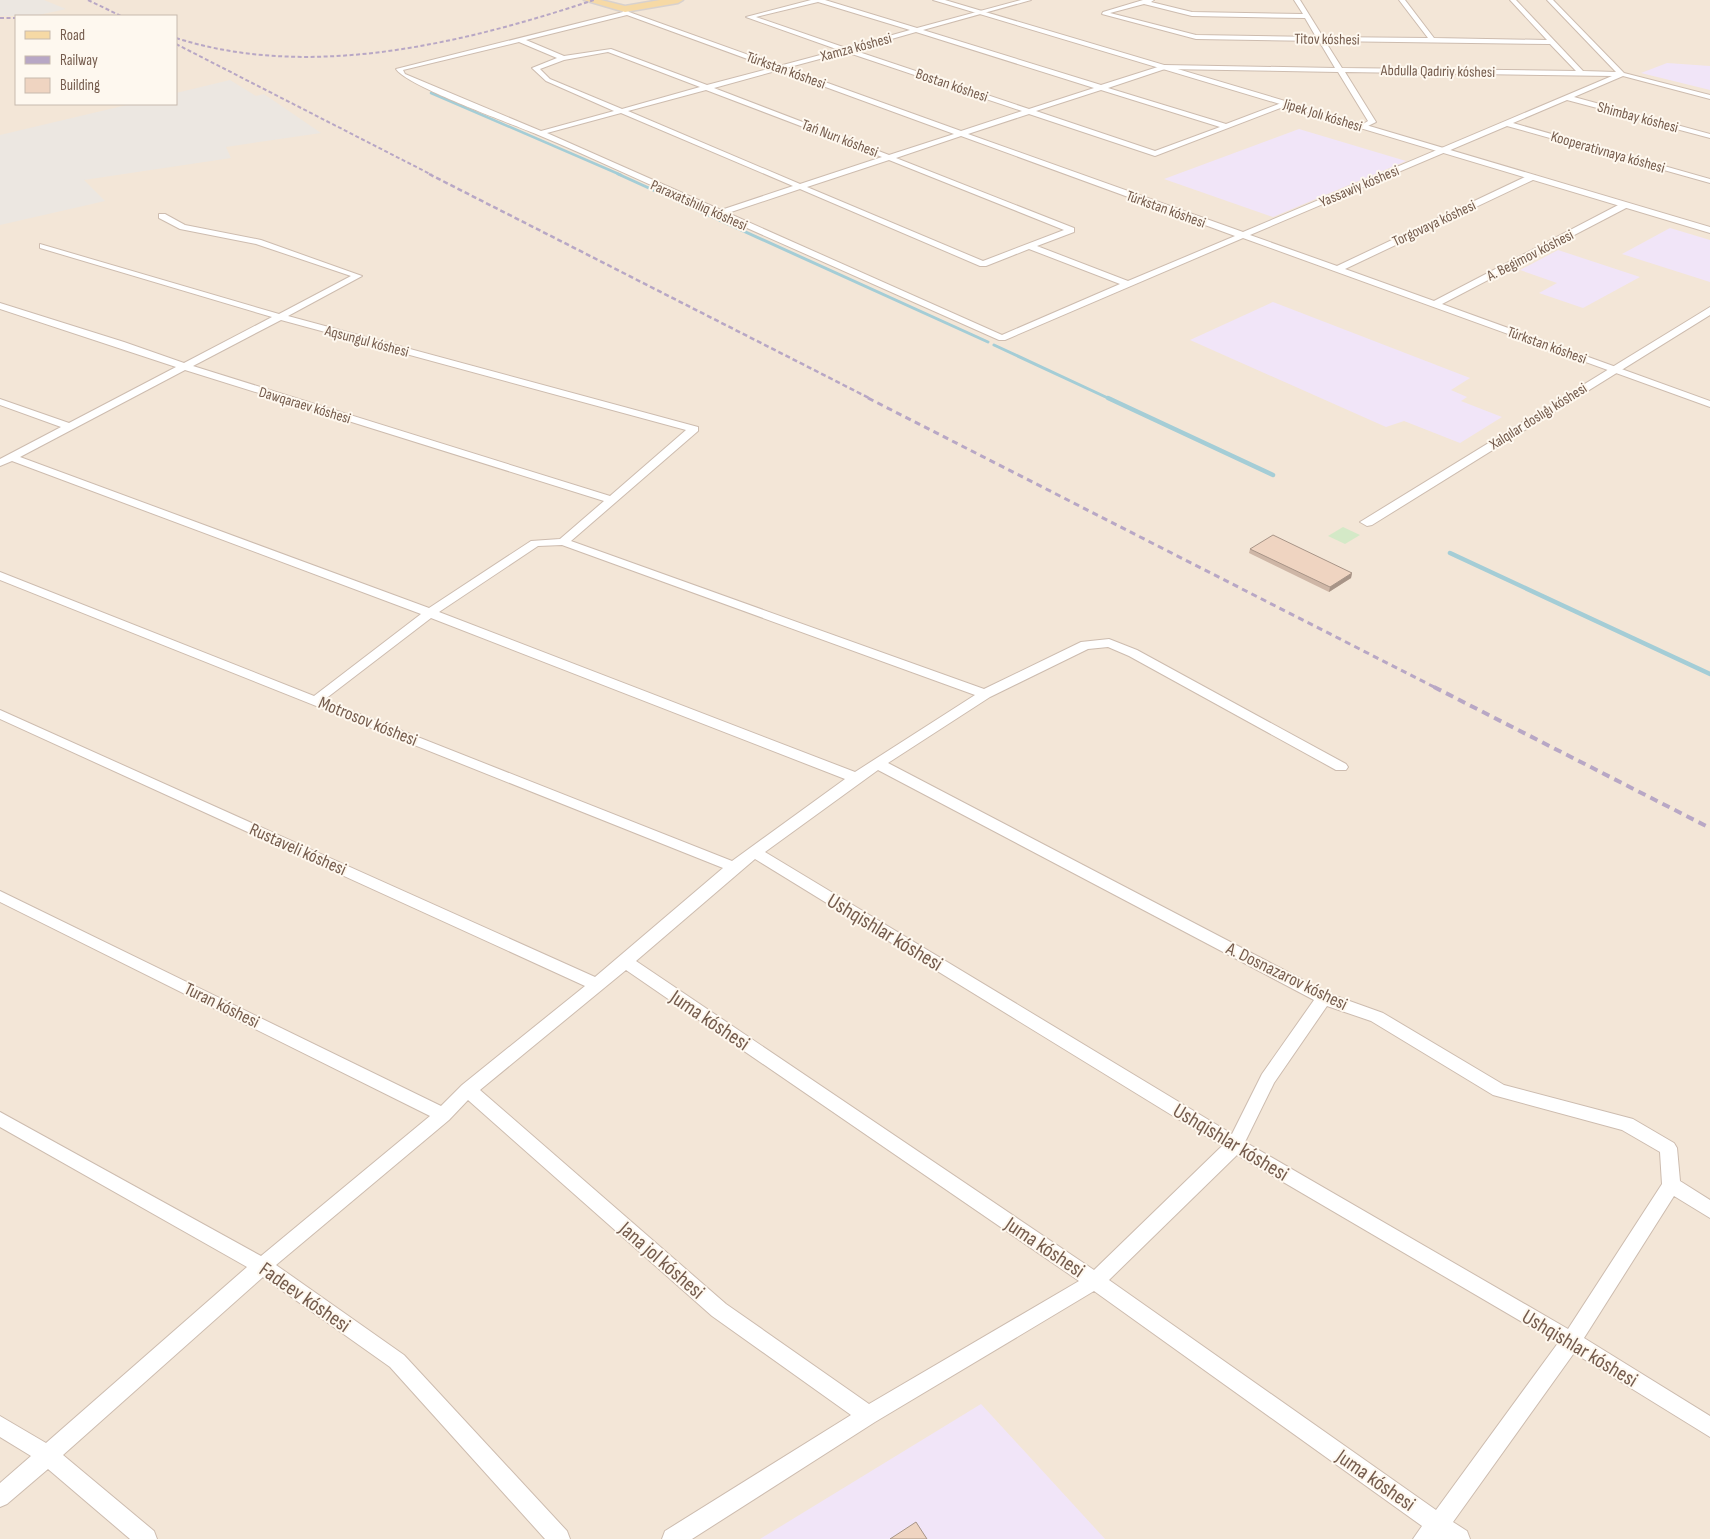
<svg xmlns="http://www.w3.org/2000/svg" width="1710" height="1539" font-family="'Sofia Sans Condensed',sans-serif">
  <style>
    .residential { fill: #f3e6d7; fill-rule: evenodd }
    .industrial { fill: #ece7e1 }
    .education { fill: #f1e5f8 }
    .green { fill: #d4e9c7 }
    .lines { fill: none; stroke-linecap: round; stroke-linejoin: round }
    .stream-far2 { stroke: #a4cdd6; stroke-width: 2.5 }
    .stream-far1 { stroke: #a4cdd6; stroke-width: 3 }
    .stream { stroke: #a4cdd6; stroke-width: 4.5 }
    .minor-casing { stroke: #cdbcaf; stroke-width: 2 }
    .tertiary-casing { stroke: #cdbcaf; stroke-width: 2 }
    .primary-casing { stroke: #d8d1cd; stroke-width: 3 }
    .minor { fill: #fff; fill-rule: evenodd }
    .tertiary { fill: #fff; fill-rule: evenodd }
    .primary { fill: #f6d9a5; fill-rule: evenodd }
    .rail-far3 { stroke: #b8a7c5; stroke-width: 2; stroke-dasharray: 4 2.5; stroke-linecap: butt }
    .rail-far2 { stroke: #b8a7c5; stroke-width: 2.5; stroke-dasharray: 5 3; stroke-linecap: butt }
    .rail-far1 { stroke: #b8a7c5; stroke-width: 3; stroke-dasharray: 6 4.5; stroke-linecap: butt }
    .rail { stroke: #b8a7c5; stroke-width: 4; stroke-dasharray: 8 5.5; stroke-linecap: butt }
    .wall { fill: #ceb6a6 }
    .shaded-wall { fill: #a79487 }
    .building { fill: #efd4c1; stroke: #a79487 }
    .labels { text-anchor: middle; stroke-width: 4; stroke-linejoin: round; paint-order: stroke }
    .far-street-label { font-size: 15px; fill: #755c4d; stroke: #fef8ef }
    .street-label { font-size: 18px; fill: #755c4d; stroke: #fef8ef }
    .near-street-label { font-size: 21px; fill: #755c4d; stroke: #fef8ef }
  </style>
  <rect width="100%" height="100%" fill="#fbf4e8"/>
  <path class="residential" d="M0,0H1710V1539H0ZM16,16H176V104H16Z"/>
  <path class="industrial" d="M0,0H44L66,9L34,16H0Z
    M230,80L256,96L264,94L321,133L226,147L231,158L84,180L105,201L0,225V135L131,104H176V93Z"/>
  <path class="education" d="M1667,63L1710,66V90L1641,73Z
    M1299,129L1406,161L1273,217L1164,179Z
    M1670,228L1710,240V282L1622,254Z
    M1558,250L1640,277L1583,308L1539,293L1557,283L1520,270Z
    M1273,302L1470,378L1451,390L1467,397L1461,401L1502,417L1460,443L1404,421L1386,427L1190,340Z
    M981,1404L1105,1539H760Z"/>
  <path class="green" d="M1343,527L1360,535L1345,544L1328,536Z"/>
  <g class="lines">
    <path class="stream-far2" d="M431,93L621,175"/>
    <path class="stream-far1" d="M618,174L988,342
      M994,345L1110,399"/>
    <path class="stream" d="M1108,398L1273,475
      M1450,553L1710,674"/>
    <defs>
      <path id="minor" d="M811,0H825L917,28L1021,0H1031L923,30L1101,85L1164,65L1335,68L1319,41L1196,39L1102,14L1103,12L1143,0H1154L1151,2L1192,12L1303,14L1294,0H1300L1323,37L1428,38L1399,0H1405L1434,38L1547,40L1510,0H1516L1583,71L1616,72L1547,0H1553L1624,73L1710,95V99L1623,76L1574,97L1710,134V138L1567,100L1513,123L1710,179V183L1507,126L1250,235L1337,266L1529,175H1535V179L1345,269L1434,301L1622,203H1628V207L1442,304L1710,401V407L1243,238L1005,340H999L720,216H714V213C654,187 596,159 536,134C510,123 407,86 396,69L623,12L622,9L625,7L629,12L779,66L839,50L746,17ZM818,2L910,30L846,48L756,17ZM1144,4L1192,16L1305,18L1316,37L1196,35L1110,13ZM627,15L772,68L707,85L611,49L564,56L526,40ZM916,32L1094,88L1029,109L853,50ZM1325,41L1550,44L1576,71L1342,68ZM519,42L557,58L532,68L546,81L614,111L541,131L405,74L403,70ZM608,52L700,87L622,109L550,79L540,69L564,60ZM846,52L1022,111L961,131L786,68ZM1165,69L1338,72L1368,121L1358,127L1362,129L1376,122L1345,72L1612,76L1243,232L968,134L1029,114L1155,156L1291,104L1284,102L1226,124L1108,88ZM779,70L954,134L889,155L714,88ZM706,90L882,157L800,184L628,111ZM1101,90L1220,127L1155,151L1036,111ZM621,113L793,186L721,210L547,133ZM961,136L1235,236L1128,281L1037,246L1074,232V228L896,158ZM889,160L1064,230L983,261L807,187ZM800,189L980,266H986L1029,249L1120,284L1002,335L728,213Z
        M159,214H165L185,225L261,240L362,276L288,316L698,427V431L571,541L984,689L1081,642L1109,639L1137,650L1346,764L1348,767L1346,770H1336L1129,656L1108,647L1088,649L990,697L888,763L1330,994L1383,1013L1504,1085L1633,1119L1674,1143L1677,1148L1680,1181L1710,1200V1218L1674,1196L1584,1338L1710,1416V1437L1574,1353L1453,1522L1467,1531L1470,1539H1413L1422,1526L1094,1291L875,1422L692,1539H662L665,1531L851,1415L712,1316L468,1100L449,1120L276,1265L404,1355L567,1531L570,1539H545L390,1367L263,1277L63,1455L154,1531L157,1539H130L48,1469L7,1504L0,1507V1483L31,1456L0,1437V1416L46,1443L247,1267L0,1127V1112L261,1256L430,1116L0,902V891L441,1106L462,1085L585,986L0,719V710L595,977L723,868L0,580V572L314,696L421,614L12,461L0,466V459L61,427L0,405V399L69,423L176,367L0,309V303L124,342L184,363L272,317L40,248V244L279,314L351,276L256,244L180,229L159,218ZM281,320L686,430L610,496L193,366ZM185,370L604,501L560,539L531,541L429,608L20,457ZM562,545L975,695L855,772L439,612L538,546ZM431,618L845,779L732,861L324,700ZM878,770L1314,1000L1262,1074L1232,1134L765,852ZM755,859L1222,1146L1094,1270L636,961ZM626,970L1079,1281L869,1404L726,1304L480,1090ZM1327,1006L1371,1021L1493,1095L1622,1130L1660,1152L1662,1184L1568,1329L1245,1142L1274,1083ZM1237,1155L1558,1343L1436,1510L1109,1280Z"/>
      <path id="tertiary" d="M933,0H945L1710,227V233Z
        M1710,307V315L1372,525L1367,526L1360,522Z"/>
      <path id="primary" d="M584,0H601L625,6L660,0H683L678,3L625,12Z"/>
    </defs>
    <use href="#minor" class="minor-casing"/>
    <use href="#tertiary" class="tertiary-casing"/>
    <use href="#primary" class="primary-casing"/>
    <use href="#minor" class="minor"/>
    <use href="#tertiary" class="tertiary"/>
    <use href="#primary" class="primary"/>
    <path class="rail-far3" d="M88,0L121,16
      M0,18H16
      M176,38C311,81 464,43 594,0
      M176,44L432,175"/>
    <path class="rail-far2" d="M429,174L871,399"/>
    <path class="rail-far1" d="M868,398L1436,688"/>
    <path class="rail" d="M1434,687L1710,828"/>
  </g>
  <path class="wall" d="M1250,549L1352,573L1351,578L1329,592L1249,553Z"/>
  <path class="shaded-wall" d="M1352,573L1351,578L1329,592L1330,587Z"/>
  <path class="building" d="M1273,535L1352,573L1330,587L1250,549Z
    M916,1522L927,1539H890Z"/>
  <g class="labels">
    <g class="far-street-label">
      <text transform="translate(1327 39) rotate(1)" y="5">Titov kóshesi</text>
      <text transform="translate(856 47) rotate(-15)" y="5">Xamza kóshesi</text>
      <text transform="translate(786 70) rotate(20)" y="5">Túrkstan kóshesi</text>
      <text transform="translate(1438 71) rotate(1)" y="5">Abdulla Qadıriy kóshesi</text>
      <text transform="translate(952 85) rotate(19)" y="5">Bostan kóshesi</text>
      <text transform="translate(1323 115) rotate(17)" y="5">Jipek Jolı kóshesi</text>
      <text transform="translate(1638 117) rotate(15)" y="5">Shimbay kóshesi</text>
      <text transform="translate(840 138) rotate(21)" y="5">Tań Nurı kóshesi</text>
      <text transform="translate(1608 152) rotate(16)" y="5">Kooperativnaya kóshesi</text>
      <text transform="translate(1359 186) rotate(-23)" y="5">Yassawiy kóshesi</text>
      <text transform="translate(699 205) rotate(24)" y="5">Paraxatshılıq kóshesi</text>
      <text transform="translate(1166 209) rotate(20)" y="5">Túrkstan kóshesi</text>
      <text transform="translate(1434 223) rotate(-25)" y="5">Torgovaya kóshesi</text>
      <text transform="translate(1530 255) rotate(-27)" y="5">A. Begimov kóshesi</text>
      <text transform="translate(367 341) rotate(15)" y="5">Aqsungul kóshesi</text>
      <text transform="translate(1547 345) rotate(20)" y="5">Túrkstan kóshesi</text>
      <text transform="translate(305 405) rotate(17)" y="5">Dawqaraev kóshesi</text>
      <text transform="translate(1538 416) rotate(-32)" y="5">Xalqılar doslıǵı kóshesi</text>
    </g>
    <g class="street-label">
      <text transform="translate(368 721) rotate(22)" y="6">Motrosov kóshesi</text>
      <text transform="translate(298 849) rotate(24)" y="6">Rustaveli kóshesi</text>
      <text transform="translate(1287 976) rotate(26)" y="6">A. Dosnazarov kóshesi</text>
      <text transform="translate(222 1005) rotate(26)" y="6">Turan kóshesi</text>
    </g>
    <g class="near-street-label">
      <text transform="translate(885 932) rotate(31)" y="7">Ushqishlar kóshesi</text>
      <text transform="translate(710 1020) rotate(34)" y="7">Juma kóshesi</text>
      <text transform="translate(1231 1142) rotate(31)" y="7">Ushqishlar kóshesi</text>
      <text transform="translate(1045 1247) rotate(34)" y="7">Juma kóshesi</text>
      <text transform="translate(662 1260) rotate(41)" y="7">Jana jol kóshesi</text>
      <text transform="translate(305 1297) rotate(35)" y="7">Fadeev kóshesi</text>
      <text transform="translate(1580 1348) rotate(31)" y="7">Ushqishlar kóshesi</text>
      <text transform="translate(1376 1480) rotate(35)" y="7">Juma kóshesi</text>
    </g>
  </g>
  <rect x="15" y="15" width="162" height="90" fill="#fef8ef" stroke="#c7baae"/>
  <rect x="25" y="31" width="25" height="8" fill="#f6d9a5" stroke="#c7baae"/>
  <text x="60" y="40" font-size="15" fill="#755c4d">Road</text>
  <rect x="25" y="56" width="25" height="8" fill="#b8a7c5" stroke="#c7baae"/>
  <text x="60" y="65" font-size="15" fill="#755c4d">Railway</text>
  <rect x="25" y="78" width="25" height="15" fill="#efd4c1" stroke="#c7baae"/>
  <text x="60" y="90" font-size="15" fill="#755c4d">Building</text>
</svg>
